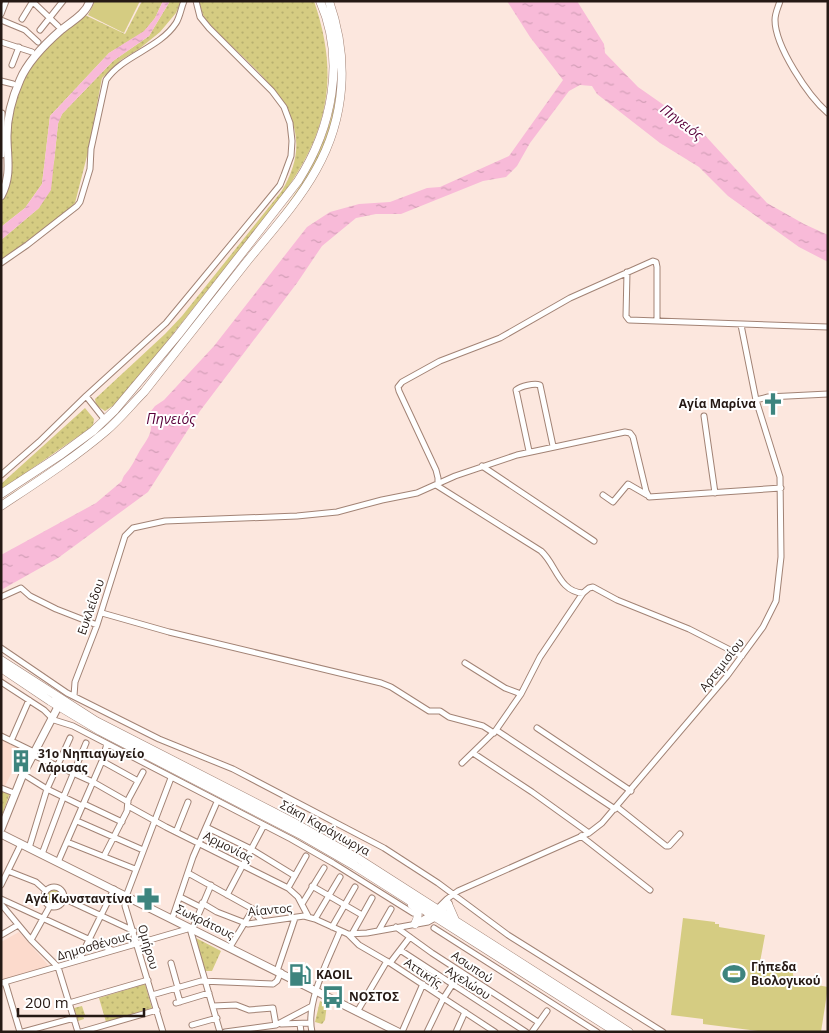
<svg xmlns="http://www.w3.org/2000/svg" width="829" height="1033" font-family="'Open Sans',sans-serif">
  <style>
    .built { fill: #fcdacc }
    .grass { fill: url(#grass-dots) }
    .pitch { fill: #d5cc82 }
    .water { fill: url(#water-ripples) }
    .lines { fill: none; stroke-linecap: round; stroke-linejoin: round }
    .street-casing { stroke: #a28375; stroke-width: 7 }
    .secondary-casing { stroke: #a28375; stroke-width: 9 }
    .primary-casing { stroke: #a28375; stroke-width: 9 }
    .street { stroke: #fff; stroke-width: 5 }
    .secondary { stroke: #fff; stroke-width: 7 }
    .primary { stroke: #fff; stroke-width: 8 }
    .labels { text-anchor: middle; stroke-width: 4; stroke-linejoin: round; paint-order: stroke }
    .poi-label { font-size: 12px; font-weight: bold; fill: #251914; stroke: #fff; text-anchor: start }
    .street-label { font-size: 12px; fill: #251914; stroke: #fff }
    .water-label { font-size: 14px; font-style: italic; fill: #59003a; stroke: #fff }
  </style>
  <defs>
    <pattern id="grass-dots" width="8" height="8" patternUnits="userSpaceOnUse" patternTransform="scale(1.25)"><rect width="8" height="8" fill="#d5cc82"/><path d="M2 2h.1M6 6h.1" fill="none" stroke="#b7af6f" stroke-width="1.8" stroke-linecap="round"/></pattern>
    <pattern id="water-ripples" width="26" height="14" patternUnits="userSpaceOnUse" patternTransform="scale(1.25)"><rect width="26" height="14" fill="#f8bad8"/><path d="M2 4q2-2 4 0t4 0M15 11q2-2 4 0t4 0" fill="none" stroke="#d49fb8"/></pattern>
  </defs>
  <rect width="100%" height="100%" fill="#fce7de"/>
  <path class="built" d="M1,739L31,752L20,775L13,770L5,786L1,784Z
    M19,932L50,967L1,982V942Z"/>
  <path class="grass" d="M142,1H163L155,18L144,32L109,53L50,116L42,184L25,208L1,227V198L4,194L10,132L13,107L20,86L29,70L47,46L85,15L125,34Z
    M170,1H181L176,13L160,32L139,49L121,60L102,78L88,152L75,203L64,214L1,260V240L39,208L54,162L58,123L62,114L113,61L149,36Z
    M199,1H314C340,77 328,132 282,196L142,373L114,405L105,411L96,405L95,399L165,334L182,316L281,192C329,115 253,72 208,22L203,15Z
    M332,22C344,71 339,122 315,166C309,177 302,186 296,196L134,399L102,433L1,503V501C36,477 74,455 106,426C146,390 177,343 210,301C251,249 306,194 327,131C341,92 336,62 330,23Z
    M85,408L94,419L93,426L1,490V484Z
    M1,790L10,793L1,818Z
    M46 897a8 8 0 1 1 16 0a8 8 0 1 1-16 0Z
    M196,938L221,951L212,971H205Z
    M145,984L152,1008L106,1022L99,998Z
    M320,1001L327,1004L325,1020L322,1024L315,1022Z
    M82,1006L85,1015L83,1016L84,1019L78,1021L74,1008Z"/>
  <path class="pitch" d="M95,1H140L124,33L88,15Z
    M683,918L715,922V924H719V927L765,935L760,962L792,967L794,981L828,987L821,1032H765L703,1024V1019L671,1015Z"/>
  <path class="water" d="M163,1H170L149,36L113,61L62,114L58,124L51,190L39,208L1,240V227L25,208L42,184L50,116L109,53L144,31L155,18Z
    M507,1H577L604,44L605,53L638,87L701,131L767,203L804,224L828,235V262L799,247L728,196L699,167L660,143L597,94L592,86L580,85L569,91L530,143L517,166L506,177L483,181L401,214H376L356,218L322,246L297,283L200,411L148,492L58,558L1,590V555L96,503L122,481C123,475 127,473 130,468C133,464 135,459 138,454C146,439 156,433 148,415L155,406L164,400L214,346L307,227L330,212L359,204L390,202L427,188L440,187L509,156L563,80L530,37Z"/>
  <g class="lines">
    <defs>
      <path id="street" d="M32,1L58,26
        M780,1C778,8 775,13 775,20C775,46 808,96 828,113
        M1,14L6,1
        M22,19L33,1
        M1,20L25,30L38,42
        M40,30L63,1
        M1,42L32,52
        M12,65L19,47
        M1,81L13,84
        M2,155V113
        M1,263L27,245L77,206L80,202L90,169L91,149L106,80C123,55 159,49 176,23C180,17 181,8 184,1
        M627,272L626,316L629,320L828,327
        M86,396L105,420
        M756,400L768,397L828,394
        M704,416L715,493
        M529,451L516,390C521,386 534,383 540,385L553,446
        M482,466L594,541
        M1,475L39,442L86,396L166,323L262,207L280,185L284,175L291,156L292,141L290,123L284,107L272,91L209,28L200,17L196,1
        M438,483V478L436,470L399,391L398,387L402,382L440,361L500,338L570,298L653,261L656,262L657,267V320
        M436,485L541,551C556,564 559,592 583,593
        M603,495L613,502L628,484L647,495
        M1,597L21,588L30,596L56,609L97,625
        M102,613L169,632L381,683L391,687L429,711H440L449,717L483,726L494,733
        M1,648L67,693L159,739L233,769L384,848L438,883L508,935L663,1032
        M465,663L505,688L521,694
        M1,682L44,710L54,720L73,726L291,839L333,863L413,913
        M74,696L75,682L97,625L125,536L133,528L165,521L297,516L337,512L382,500L417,493L455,476L517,455L625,432L630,433L633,437L646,491L649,497L781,488
        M537,728L631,791
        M496,730L615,809
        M1,736L34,752
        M11,741L29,700
        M473,753L532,792L589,833
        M33,755L93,782L128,802
        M102,761L138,781
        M462,763L496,730L521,694L540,657L583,593L589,588L593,587L617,600L689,629L742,656
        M23,774L47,789L82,806
        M1,788L14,793
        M84,804L122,822
        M128,806L166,827L288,888L298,897L308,916
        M617,807L666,846H669L680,834
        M77,821L143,850
        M206,827L251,849L295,876
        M176,832L188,802
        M581,836L650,890
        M67,842L135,869
        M29,848L47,789L70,738
        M42,854L63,798L86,743
        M104,856L127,811L128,800L143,772
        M58,862L102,761L107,744
        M8,871L36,882L46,891
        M188,873L251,908L262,922
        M1,885L21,844
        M211,885L191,932L220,1032
        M312,886L362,915
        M44 897a10 10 0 1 1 20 0a10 10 0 1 1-20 0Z
        M288,888L306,856
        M227,895L264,825
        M180,897L200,907
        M63,898L134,931
        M1,899L112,950
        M202,903L217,912L248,924L304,916L315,919L348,934L359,945L390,963L495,1032
        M1,904L31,940L58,967L78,1032
        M302,904L324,868
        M172,919L193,857L217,802
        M315,919L340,877
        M415,924L432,914L447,899L458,891L589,833L602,823L727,676L763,627L776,601L781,557L780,477L756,400L741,325
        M332,927L355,887
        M396,927L432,953L538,1022
        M434,928L597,1032
        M379,930L391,909
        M348,934L367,933L428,922L437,917L449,903
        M352,934L372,898
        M1,935L18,925
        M31,940L50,906
        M230,947L253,909
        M400,950L526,1032
        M79,960L114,889
        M171,963L178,988
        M390,963L410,937
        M277,971L295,918
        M5,982L20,1032
        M1,983L191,928
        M176,988L180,1002
        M152,995L201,981L273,984L277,981L281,972
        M69,1003L148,980
        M176,1003L209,993
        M213,1006L236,1005L249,1010L273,1008L276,1025
        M357,1012L387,961
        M281,1024L310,1023
        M300,1024L301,1032
        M192,1025L217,1018
        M23,1032L74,1018
        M81,1032L157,1010
        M163,1032L125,906V899L171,778
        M225,1032L276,1025L312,1006
        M312,1032C305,1002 329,959 340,931
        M402,1032L423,984
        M427,1032L443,999L452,985
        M456,1032L465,1012
        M532,1032L547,1011"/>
      <path id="secondary" d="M1,196C12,176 7,158 7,136C7,117 12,98 20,80C28,61 45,44 61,30C72,21 85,15 90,1
        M1,829L23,774L61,701
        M1,834L398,1032"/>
      <path id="primary" d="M1,494L59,456L93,431L115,410L178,335L298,181C332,128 346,60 320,1
        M1,506C37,482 73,459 106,431C120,419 131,405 144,392C178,349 211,307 245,264C269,234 297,204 316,170C346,117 349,58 329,1
        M1,660L96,721L293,822L359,859L629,1032
        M1,668L50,701L100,731L303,836L355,866L616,1032
        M448,904L455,920
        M412,905C419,909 419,917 415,924"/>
    </defs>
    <use href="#street" class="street-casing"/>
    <use href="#secondary" class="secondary-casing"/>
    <use href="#primary" class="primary-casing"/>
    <use href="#street" class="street"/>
    <use href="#secondary" class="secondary"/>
    <use href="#primary" class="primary"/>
  </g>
  <defs>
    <symbol id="church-bare" viewBox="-9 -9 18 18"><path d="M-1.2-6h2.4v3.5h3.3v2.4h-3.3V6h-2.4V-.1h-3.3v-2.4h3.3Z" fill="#3d847e" stroke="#fff" stroke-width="2.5" paint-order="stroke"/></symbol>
    <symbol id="building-bare" viewBox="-9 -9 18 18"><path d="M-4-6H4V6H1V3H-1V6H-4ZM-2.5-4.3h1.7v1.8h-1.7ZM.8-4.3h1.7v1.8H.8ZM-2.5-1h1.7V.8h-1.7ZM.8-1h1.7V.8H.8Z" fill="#3d847e" stroke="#fff" stroke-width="2.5" paint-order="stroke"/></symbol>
    <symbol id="pharmacy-bare" viewBox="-9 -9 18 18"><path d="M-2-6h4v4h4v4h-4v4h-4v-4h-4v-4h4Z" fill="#3d847e" stroke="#fff" stroke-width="2.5" paint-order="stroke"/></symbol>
    <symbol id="stadium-bare" viewBox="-9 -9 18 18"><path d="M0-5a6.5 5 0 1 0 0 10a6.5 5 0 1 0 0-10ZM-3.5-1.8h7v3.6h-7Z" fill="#3d847e" stroke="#fff" stroke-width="2.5" paint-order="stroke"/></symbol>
    <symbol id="fuel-bare" viewBox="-9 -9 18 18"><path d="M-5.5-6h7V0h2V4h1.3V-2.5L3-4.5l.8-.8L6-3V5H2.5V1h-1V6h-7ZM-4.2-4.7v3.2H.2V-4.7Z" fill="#3d847e" stroke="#fff" stroke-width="2.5" paint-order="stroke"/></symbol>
    <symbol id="bus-bare" viewBox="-9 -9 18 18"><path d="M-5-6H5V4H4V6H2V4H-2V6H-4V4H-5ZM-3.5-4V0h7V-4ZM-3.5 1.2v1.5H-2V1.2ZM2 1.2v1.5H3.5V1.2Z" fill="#3d847e" stroke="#fff" stroke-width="2.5" paint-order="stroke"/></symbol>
  </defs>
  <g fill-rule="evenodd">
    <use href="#church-bare" x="757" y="388" width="32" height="32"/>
    <use href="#building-bare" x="5" y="745" width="32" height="32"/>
    <use href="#pharmacy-bare" x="132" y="883" width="32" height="32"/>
    <use href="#stadium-bare" x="718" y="958" width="32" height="32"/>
    <use href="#fuel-bare" x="284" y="959" width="32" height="32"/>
    <use href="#bus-bare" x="317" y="981" width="32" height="32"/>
  </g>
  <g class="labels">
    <g class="poi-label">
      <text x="756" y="408" text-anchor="end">Αγία Μαρίνα</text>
      <text x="38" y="758">31ο Νηπιαγωγείο<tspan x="38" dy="14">Λάρισας</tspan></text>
      <text x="132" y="903" text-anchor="end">Αγά Κωνσταντίνα</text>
      <text x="751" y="971">Γήπεδα<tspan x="751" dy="14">Βιολογικού</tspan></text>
      <text x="316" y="979">KAOIL</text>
      <text x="349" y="1001">ΝΟΣΤΟΣ</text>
    </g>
    <g class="street-label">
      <text transform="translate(91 607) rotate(-71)" y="4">Ευκλείδου</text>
      <text transform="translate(722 665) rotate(-52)" y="4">Αρτεμισίου</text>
      <text transform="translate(325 828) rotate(29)" y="4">Σάκη Καράγιωργα</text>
      <text transform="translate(228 847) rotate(27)" y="4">Αρμονίας</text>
      <text transform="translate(270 910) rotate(-5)" y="4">Αίαντoς</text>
      <text transform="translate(205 922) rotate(26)" y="4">Σωκράτους</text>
      <text transform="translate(94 946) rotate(-16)" y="4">Δημοσθένους</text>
      <text transform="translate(148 947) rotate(74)" y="4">Ομήρου</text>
      <text transform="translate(472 967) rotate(34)" y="4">Ασωπού</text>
      <text transform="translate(423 973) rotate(34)" y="4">Αττικής</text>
      <text transform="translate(468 983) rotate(33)" y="4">Αχελώου</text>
    </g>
    <g class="water-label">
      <text transform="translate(682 122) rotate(37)" y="5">Πηνειός</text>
      <text x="171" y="424">Πηνειός</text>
    </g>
  </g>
  <rect width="829" height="1033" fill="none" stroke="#251914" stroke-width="5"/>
  <path d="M18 1008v8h126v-8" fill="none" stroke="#251914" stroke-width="2.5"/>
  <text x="25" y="1008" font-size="15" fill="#251914" stroke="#ffffff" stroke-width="4" paint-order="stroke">200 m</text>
</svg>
